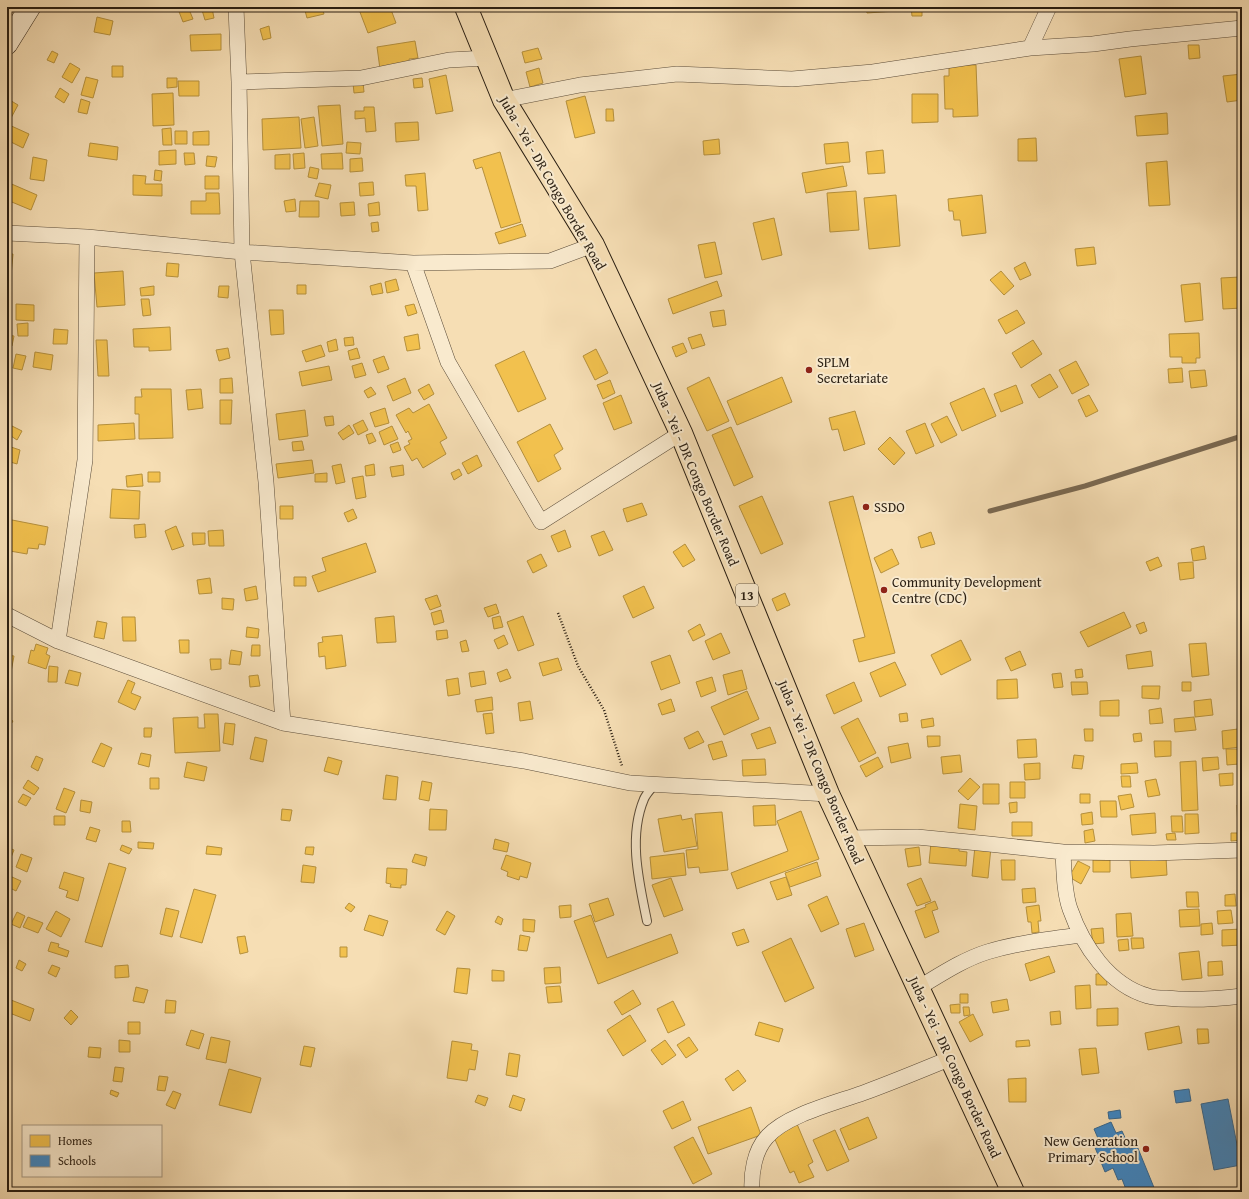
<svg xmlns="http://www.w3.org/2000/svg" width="1249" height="1199" font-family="'Gentium Book Plus',serif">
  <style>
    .homes { fill: #f2c14e; stroke: #b5903c }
    .schools { fill: #3f88c5; stroke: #38688f }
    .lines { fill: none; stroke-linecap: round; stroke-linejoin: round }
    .stream { stroke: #7a6952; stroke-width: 5 }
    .lane-casing { stroke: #5c4d3a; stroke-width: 10 }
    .street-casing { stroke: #5c4d3a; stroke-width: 16 }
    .secondary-casing { stroke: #281d11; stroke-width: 22 }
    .primary-casing { stroke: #281d11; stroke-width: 24 }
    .path { stroke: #281d11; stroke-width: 2.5; stroke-dasharray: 1 2; stroke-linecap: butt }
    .lane { stroke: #f9eace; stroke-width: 8 }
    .street { stroke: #f9eace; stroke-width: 15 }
    .secondary { stroke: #f9eace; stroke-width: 21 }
    .primary { stroke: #f6deb4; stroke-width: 22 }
    .poi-dot { fill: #8f2418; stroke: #f9eace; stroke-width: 1.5 }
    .labels { text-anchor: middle; stroke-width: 4; stroke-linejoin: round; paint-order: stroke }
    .shield { fill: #f9eace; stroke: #675a4a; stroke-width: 1 }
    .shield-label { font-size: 13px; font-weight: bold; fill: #281d11 }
    .street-label { font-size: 14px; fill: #281d11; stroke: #f9eace }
    .poi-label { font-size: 14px; fill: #281d11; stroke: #f9eace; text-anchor: start }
  </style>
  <rect width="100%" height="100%" fill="#f6deb4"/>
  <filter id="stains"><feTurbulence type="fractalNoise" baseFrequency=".005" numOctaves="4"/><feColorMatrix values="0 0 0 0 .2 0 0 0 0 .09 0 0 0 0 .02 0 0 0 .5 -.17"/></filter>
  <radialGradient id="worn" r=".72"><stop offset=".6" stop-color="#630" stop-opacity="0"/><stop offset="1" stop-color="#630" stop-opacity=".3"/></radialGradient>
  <path class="homes" d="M184,7H188L193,19L183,22L178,9Z
    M304,7H322L324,14L307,18Z
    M358,7H383V8L390,7L396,23L368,33Z
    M866,7H895V11L867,13Z
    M911,7H922V16H912Z
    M212,8L214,18L205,20L202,10Z
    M97,17L113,21L110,35L94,32Z
    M269,26L271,38L263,40L260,29Z
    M221,34V50L191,51L190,35Z
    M415,41L418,58L409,59L410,64L380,69L377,47Z
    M1188,45H1199L1200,58L1189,59Z
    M538,48L542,59L525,63L522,52Z
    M52,51L58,54L54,63L47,60Z
    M1141,56L1146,94L1125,97L1119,59Z
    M70,63L80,69L72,83L62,77Z
    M949,65H976L978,116L953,117V109H945L944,76H949Z
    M112,66H123V77H112Z
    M539,68L543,83L530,87L526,72Z
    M1242,74V100L1227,102L1223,76Z
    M446,75L453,111L436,114L429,79Z
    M86,77L98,80L93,98L81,95Z
    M167,78H177V87L167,88Z
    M422,78L423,87L414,88L413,79Z
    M178,81H199V96H179Z
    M363,82L364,92L354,93L353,83Z
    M60,88L69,94L64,103L55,97Z
    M173,93L174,125L153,126L152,94Z
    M912,94H938V122L912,123Z
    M585,96L595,133L575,138L566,101Z
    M8,99L18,105L11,118L7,115Z
    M81,99L90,102L87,114L78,112Z
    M340,105L343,144L322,146L318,106Z
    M364,107H374L376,131L366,132L365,118L355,119V111H364Z
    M606,109H613L614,121H606Z
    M1167,113L1168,134L1137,136L1135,116Z
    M299,117L301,148L263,150L262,119Z
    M314,117L318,146L305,148L301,119Z
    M418,122L419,140L396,142L395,123Z
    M7,124L29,134L23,148L7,140Z
    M171,128L172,145H163L162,129Z
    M175,131H187V144H175Z
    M209,131V145H193V132Z
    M1036,138L1037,161H1018V139Z
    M719,139L720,154L704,155L703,141Z
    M347,142L361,143L360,154L346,153Z
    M848,142L850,162L826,164L824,144Z
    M90,143L118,147L117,160L88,156Z
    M176,150V164L159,165V151Z
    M883,150L885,173L868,174L866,152Z
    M500,152L521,222L501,228L482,167L476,169L473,160Z
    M184,153H194L195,164L185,165Z
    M304,153L305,168L294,169L293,154Z
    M342,153L343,169H322L321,154Z
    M290,154V169H275V155Z
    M207,156L217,157L215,167L206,166Z
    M33,157L47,160L44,181L30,179Z
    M362,158L363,171L350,172V159Z
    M1167,161L1170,205L1149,206L1146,163Z
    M843,166L847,186L806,193L802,173Z
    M310,167L319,169L317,179L308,177Z
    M155,170L162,171L161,181L154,180Z
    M425,173L428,210L418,211L416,186H406L405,175Z
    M133,175L146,176L145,184H162V196L133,195Z
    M205,176H219V189H205Z
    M7,182L37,195L31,210L7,200Z
    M373,182L374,195L360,196L359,183Z
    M319,183L331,185L328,199L315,196Z
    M856,191L859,230L830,232L827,193Z
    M206,193H219L220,214H191V201H206Z
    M896,195L900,246L869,249L864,198Z
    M982,195L986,233L962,236L960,220H954L953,211H949L948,199Z
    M295,199L296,211L286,212L284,201Z
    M300,201H319V217H299Z
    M354,202L355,215L341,216L340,203Z
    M379,202L380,215L369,216L368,204Z
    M774,218L782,255L762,260L753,223Z
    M378,222L379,231L372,232L371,223Z
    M522,224L526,236L499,244L495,233Z
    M715,242L722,274L705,278L698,245Z
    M1094,247L1096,264L1077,266L1075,249Z
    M7,254H13L11,276H7Z
    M1025,262L1031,275L1020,280L1014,268Z
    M167,263L179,264L178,277L166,276Z
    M123,271L125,305L97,307L94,273Z
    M1001,271L1014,286L1004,295L990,280Z
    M1240,277L1242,308L1223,309L1221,278Z
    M396,279L399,290L387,293L385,282Z
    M717,281L722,296L673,314L668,299Z
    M381,283L383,293L372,295L370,286Z
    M1200,283L1203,320L1185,322L1181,285Z
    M297,285H306V294H297Z
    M154,286V295L141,296L140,288Z
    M219,286H229L228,298L218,297Z
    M141,299H149L151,315L143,316Z
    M16,304L34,305V321L16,320Z
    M414,304L417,313L408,316L405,306Z
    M269,310H283L284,334L271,335Z
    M724,310L726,325L713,327L710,312Z
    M1017,310L1025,323L1006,334L998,320Z
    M28,323V336H18L17,324Z
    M170,327L171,350L149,351V347H134L133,329Z
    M54,329L68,330L67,344H53Z
    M1199,333L1200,358H1196V363H1182V357H1170L1169,334Z
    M418,334L420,349L407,351L404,337Z
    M701,334L705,345L692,349L688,338Z
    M7,335L14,336L12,346L7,345Z
    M353,337L354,345L345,346L344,338Z
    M336,339L338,350L329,352L327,342Z
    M96,340H107L109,376H98Z
    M1033,340L1042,354L1021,368L1012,353Z
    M683,343L687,352L676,357L672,347Z
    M321,345L325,356L306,362L302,351Z
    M228,348L230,358L219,361L216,350Z
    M357,348L360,358L350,360L348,351Z
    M596,349L608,373L595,380L583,356Z
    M524,351L546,399L518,412L495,365Z
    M35,352L53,355L51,370L33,367Z
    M16,354L26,356L22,370L13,368Z
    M384,356L389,369L378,373L373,360Z
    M1076,361L1089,385L1072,394L1059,370Z
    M362,363L366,375L355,378L352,366Z
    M329,366L332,380L302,386L299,372Z
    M1182,368L1183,382L1169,383L1168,369Z
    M1205,370L1207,386L1191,388L1189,371Z
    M1050,374L1058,387L1039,398L1031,385Z
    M709,377L729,421L707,431L687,388Z
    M782,377L792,402L737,425L727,401Z
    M232,378L233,393H220V379Z
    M405,378L411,393L393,401L387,386Z
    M610,380L615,393L603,399L597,385Z
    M429,384L434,394L424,400L418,390Z
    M1016,385L1023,403L1001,412L994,394Z
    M371,387L376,394L368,398L364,391Z
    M984,388L996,416L962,431L950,403Z
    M141,389H171L173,438L139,439V414H135V397H142Z
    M201,389L203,408L188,410L186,390Z
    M621,395L632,423L614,430L603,403Z
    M1089,395L1098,411L1086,417L1078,400Z
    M220,400H232L231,424H220Z
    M429,404L447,438L440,442L446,454L423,468L417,458L412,461L404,447L410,444L408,441L412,439L408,431L406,433L396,415L409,408L413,413Z
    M385,408L389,423L375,427L370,413Z
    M305,410L308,436L279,440L276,414Z
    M855,411L865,444L844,451L838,429L832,430L829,418Z
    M333,416L334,425L326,426L324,417Z
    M947,416L957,435L941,443L931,424Z
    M363,420L368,430L358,435L353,425Z
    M134,423L135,439L98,441V425Z
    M925,423L934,446L916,454L906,431Z
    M550,424L563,449L554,455L561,469L538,482L517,442Z
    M349,425L354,433L343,440L338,433Z
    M12,426L22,431L17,440L8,434Z
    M392,426L398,439L384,445L379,432Z
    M731,427L753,477L734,486L712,435Z
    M372,433L376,441L369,444L366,435Z
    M890,437L905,453L894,465L878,449Z
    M302,441L304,450L293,451L292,442Z
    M398,442L401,450L393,453L390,445Z
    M8,446L20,450L17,464L7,461Z
    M477,455L482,466L468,474L462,463Z
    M312,460L314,473L278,478L276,464Z
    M341,464L345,482L336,484L332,466Z
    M374,464L375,475L366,476L365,466Z
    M403,465L404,475L392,477L390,467Z
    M459,469L462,475L454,480L451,473Z
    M148,472H160V482H148Z
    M327,473V482H315V474Z
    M142,474L143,486L127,487L126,476Z
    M363,476L366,497L356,499L352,478Z
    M112,489L140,491L139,519L110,518Z
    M762,496L783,544L761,554L739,506Z
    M853,496L895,653L859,662L853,640L865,637L829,502Z
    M642,503L647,515L627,522L623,509Z
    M280,506H293V519H280Z
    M353,509L357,518L348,522L344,513Z
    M7,519L48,527L45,545L39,544L38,549L28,548L27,554L10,551L9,557H7Z
    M145,524L146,537L135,538L134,525Z
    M176,526L184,546L172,550L165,531Z
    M223,530L224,546H209L208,531Z
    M565,530L571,547L558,552L551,536Z
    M604,531L613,550L599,556L591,536Z
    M931,532L935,544L921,548L918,537Z
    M192,533H205V544L193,545Z
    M366,543L376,572L318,592L312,576L326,571L322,558Z
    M685,544L695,560L683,567L673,552Z
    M1204,546L1206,559L1193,561L1191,549Z
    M892,549L899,564L881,573L874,558Z
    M541,554L547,566L533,573L527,561Z
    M1158,557L1162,566L1150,571L1146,562Z
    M1193,562L1194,578L1180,580L1178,563Z
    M294,577H306V586H294Z
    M210,578L212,593L199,594L197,580Z
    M256,586L258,599L246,601L244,589Z
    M644,586L654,608L633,618L623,596Z
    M785,593L790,605L777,611L772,599Z
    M437,595L441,606L430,610L425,599Z
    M222,598L234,599L233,610L222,609Z
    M496,604L499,613L488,617L484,608Z
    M441,610L444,622L434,625L431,613Z
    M1124,612L1131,627L1088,647L1080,632Z
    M394,616L396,642L377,643L375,618Z
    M500,616L503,627L494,629L492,618Z
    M523,616L534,645L518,651L507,622Z
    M122,617H135L136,641H123Z
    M97,621L107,623L104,639L94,637Z
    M1144,622L1147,631L1140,634L1136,625Z
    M1239,622H1242V636H1240Z
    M700,624L705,635L693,641L688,631Z
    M247,627L259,629L258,638L246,637Z
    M447,630L448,638L437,640L436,631Z
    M721,633L730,653L713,660L705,641Z
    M342,635L346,666L326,669L325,656L319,657L318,643L323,642L322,637Z
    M504,635L508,644L498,649L494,640Z
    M179,640H189V653H180Z
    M466,640L469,651L462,652L460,642Z
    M961,640L971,660L941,675L931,655Z
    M1206,643L1209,675L1192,677L1189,644Z
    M36,644L48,648L46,654L50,656L46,669L28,663L31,650L34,651Z
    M252,645H260V656H251Z
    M231,650L242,652L240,665L229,664Z
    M1020,651L1026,665L1011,671L1005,658Z
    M1151,651L1153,666L1128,669L1126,655Z
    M7,655L14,656L11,672L7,671Z
    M670,655L680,683L661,690L651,662Z
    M558,658L562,670L543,676L539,663Z
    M210,659H221V669L211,670Z
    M895,662L906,685L880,697L870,673Z
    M49,666L58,667L57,682H48Z
    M507,669L511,678L500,682L497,673Z
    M1082,669L1083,677L1076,678L1075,670Z
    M69,670L81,673L78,686L65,683Z
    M742,670L747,689L728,695L723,675Z
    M484,671L486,684L471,687L469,673Z
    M1061,673L1063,687L1054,688L1052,674Z
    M258,675L260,686L250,687L249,676Z
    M712,677L716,691L701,697L696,682Z
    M458,678L460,694L448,696L446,680Z
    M1017,679L1018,698L997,699V680Z
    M128,680L135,683L131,693L141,697L135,710L118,702Z
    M854,682L862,701L834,714L826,695Z
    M1071,682H1087L1088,694L1072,695Z
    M1182,682H1191V691H1182Z
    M1142,686H1160L1159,699L1142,698Z
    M747,691L759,719L724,735L711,707Z
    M492,697L493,710L477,712L475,700Z
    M671,699L675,711L662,715L658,704Z
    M1211,699L1213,715L1195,717L1194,701Z
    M1119,700V716H1100V701Z
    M530,701L533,719L520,721L518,703Z
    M1161,708L1163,723L1150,724L1149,710Z
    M492,713L494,733L486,734L483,714Z
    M907,713L908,721L900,722L899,714Z
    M204,714H218L220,751L175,753L173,718L198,717V728H205Z
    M7,717L13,721L7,731Z
    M1194,717L1196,730L1175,732L1174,719Z
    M858,718L876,753L859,762L841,727Z
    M933,718L934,726L922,728L921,720Z
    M225,723L235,724L233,745L223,743Z
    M770,727L776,743L757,749L751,734Z
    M144,728H152L151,737H144Z
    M1084,729H1093V741H1085Z
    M1238,729L1240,747L1223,749L1222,731Z
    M698,731L704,742L689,749L684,738Z
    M1141,733L1142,741L1134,742L1133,734Z
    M927,736H940V746L928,747Z
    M255,737L267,740L263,762L250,759Z
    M1036,739L1037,757L1018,758L1017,740Z
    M722,741L727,756L713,760L708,745Z
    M1154,741H1171V756L1155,757Z
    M101,743L112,748L104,767L92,762Z
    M908,743L911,758L891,763L888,747Z
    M1226,749H1238L1239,764L1227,765Z
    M141,753L151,755L149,767L138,764Z
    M960,755L962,772L943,774L941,757Z
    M1074,755L1084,756L1082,769L1072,768Z
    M36,756L43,759L38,771L31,767Z
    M328,757L342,761L338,775L324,771Z
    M878,757L883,767L866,777L860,766Z
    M1218,757L1219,769L1203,771L1202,758Z
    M765,759L766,775L743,776L742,760Z
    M1196,761L1198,810L1182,811L1180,762Z
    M187,762L207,767L204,781L184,777Z
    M1040,763V779L1025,780L1024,764Z
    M1137,763L1138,773L1121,774V764Z
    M1233,773V785L1220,786L1219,774Z
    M386,775L398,777L396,800L383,799Z
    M1121,776H1130L1131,787H1122Z
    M150,778H159V789H150Z
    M970,778L980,787L968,800L958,791Z
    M1156,779L1160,795L1148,797L1145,781Z
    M28,780L39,788L34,795L23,788Z
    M422,781L432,783L429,801L419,799Z
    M1010,782H1025V798H1010Z
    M983,784H999V804H983Z
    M64,788L75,792L66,813L56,809Z
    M23,794L31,798L26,806L18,802Z
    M1080,794H1090V803H1080Z
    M1131,794L1134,807L1121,810L1118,796Z
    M81,800L92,802L90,813L80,811Z
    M1100,801H1116L1117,817H1101Z
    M1017,802V812L1010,813L1009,803Z
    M960,804L977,806L975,830L958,828Z
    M1242,804V840L1231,841V833H1238L1237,805Z
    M775,805L776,825L754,826L753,806Z
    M282,809L292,810L290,821L281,820Z
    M430,809L447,810L446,830H429Z
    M801,811L819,859L737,889L731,873L788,851L777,821Z
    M722,812L728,870L700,873L699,867L688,868L686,850L698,849L695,814Z
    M1092,812L1093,824L1082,825L1081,814Z
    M1155,813L1156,833L1132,835L1130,815Z
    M1185,814H1198L1199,833L1185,834Z
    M681,815L682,820L692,818L697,846L664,852L658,819Z
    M54,816H65V825H54Z
    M1171,816H1182L1183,832H1172Z
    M122,821H130L131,832H122Z
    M1012,822H1032V836H1012Z
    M90,827L100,830L96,842L86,839Z
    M1093,829L1095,841L1085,843L1084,831Z
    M1175,833L1176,840H1167L1166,834Z
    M495,839L509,843L507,852L493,849Z
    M138,842L154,843L153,849L138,848Z
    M931,843L959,845V851L967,852L966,866L929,863Z
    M122,845L132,849L129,854L120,850Z
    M207,846L222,848L221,855L206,854Z
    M975,846L991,847L988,878L972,876Z
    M7,847L14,850L10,860L7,859Z
    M306,847H314L313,855L305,854Z
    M919,847L921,865L908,867L905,849Z
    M684,853L686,875L652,879L650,857Z
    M21,854L32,858L27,872L16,867Z
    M415,854L427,857L425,866L412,862Z
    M506,855L531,863L527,878L520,876L519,880L507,876L508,872L501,869Z
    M1166,857L1167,875L1131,878L1130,860Z
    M1001,860H1015V880H1002Z
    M1093,860H1110V872H1093Z
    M1078,861L1090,867L1081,884L1069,877Z
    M817,862L821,876L790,887L785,873Z
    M7,863L12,866L7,873Z
    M109,863L126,868L102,947L85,942Z
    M303,865L316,867L314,883L301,882Z
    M387,868L407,869L406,885H401V888L390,887L391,884L386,883Z
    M64,872L84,878L78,901L66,897L68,891L59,888Z
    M12,877L21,881L16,891L8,887Z
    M786,877L792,895L777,900L770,882Z
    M671,878L683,910L664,917L652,885Z
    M921,878L931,901L917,906L907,884Z
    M1035,888L1036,902L1023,903L1022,889Z
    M194,889L216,895L202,943L180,937Z
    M1186,892H1198L1199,907H1187Z
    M1235,894L1236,906H1225V895Z
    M827,896L839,924L821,932L808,905Z
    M608,898L614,915L595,922L589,904Z
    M935,901L938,909L932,911L939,932L925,938L915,911L926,907L925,905Z
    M349,903L355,907L351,912L345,908Z
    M571,905V917L560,918L559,906Z
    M1039,905L1041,921H1038L1039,932L1032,933L1031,922H1028L1026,907Z
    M166,908L179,911L172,937L160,934Z
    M1199,909L1200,926L1180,927L1179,910Z
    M1231,910L1233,923L1218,924L1217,911Z
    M56,911L70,919L61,937L46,929Z
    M447,911L455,916L445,935L436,930Z
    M17,912L25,916L20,928L11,924Z
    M1131,913L1133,936L1117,937L1116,914Z
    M369,915L388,921L383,936L364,930Z
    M591,915L607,958L671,934L678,953L598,984L574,921Z
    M498,916L503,919L501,925L495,922Z
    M28,917L43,923L38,933L23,927Z
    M523,919L535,920L534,932L523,931Z
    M864,923L874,950L855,957L846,929Z
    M1212,923L1213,934L1201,935V924Z
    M1103,928L1104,943L1093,944L1091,929Z
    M744,929L749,942L737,946L732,933Z
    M1242,929V945L1222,946V930Z
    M520,935L530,937L527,951L518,950Z
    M245,936L248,952L240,954L237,937Z
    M791,938L814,988L785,1002L762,952Z
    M1131,938H1143L1144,948L1132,949Z
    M7,939L11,940L7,953Z
    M1128,939L1129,950L1119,951L1118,940Z
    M51,942L59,944L58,947L69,951L67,957L48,951Z
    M340,947H347V957H340Z
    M1199,951L1202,978L1182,980L1179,953Z
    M1049,956L1055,972L1030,981L1025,964Z
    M19,960L26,964L22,971L16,968Z
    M1222,961L1223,975L1208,976V962Z
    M52,965L60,968L56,977L48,973Z
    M128,965L129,977L115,978V966Z
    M560,967L561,983L545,984L544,968Z
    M457,968L470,969L467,994L454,992Z
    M492,970L504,971V981H492Z
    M1106,973L1107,985H1096V974Z
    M1090,985L1091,1008L1076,1009L1075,986Z
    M560,986L562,1002L548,1003L546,987Z
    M136,987L148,990L144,1003L133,1001Z
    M633,990L641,1004L622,1015L614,1002Z
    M960,994H968V1003H960Z
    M1007,999L1009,1010L993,1013L991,1002Z
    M11,1000L34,1009L30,1021L7,1012Z
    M166,1000L176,1001L175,1013H165Z
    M673,1001L685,1025L668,1033L657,1009Z
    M960,1004V1013H951L950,1005Z
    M963,1007H969L970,1015L964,1016Z
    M1118,1008V1025L1097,1026V1009Z
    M71,1010L78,1017L71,1025L64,1018Z
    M1060,1011L1061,1024L1051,1025L1050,1012Z
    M973,1014L983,1035L970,1042L959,1022Z
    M630,1015L646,1041L623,1056L607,1030Z
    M128,1022H140V1034H128Z
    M759,1022L783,1029L779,1042L755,1035Z
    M1179,1026L1182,1043L1148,1050L1145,1033Z
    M1197,1029H1208L1209,1043L1198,1044Z
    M191,1030L204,1034L199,1049L186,1045Z
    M211,1037L230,1041L226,1063L206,1059Z
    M689,1037L698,1050L686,1058L677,1045Z
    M119,1040L130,1041V1052H119Z
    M665,1040L676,1055L662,1065L651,1050Z
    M1029,1040L1030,1046L1016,1047V1041Z
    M452,1041L472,1044L471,1050L478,1051L475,1070L469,1069L467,1081L447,1078Z
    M304,1046L315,1048L311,1067L300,1065Z
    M89,1047L101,1048L100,1058L88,1057Z
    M1096,1048L1099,1073L1082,1075L1079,1049Z
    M509,1053L520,1055L517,1077L506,1075Z
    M115,1067L124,1068L122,1082L113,1081Z
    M229,1069L261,1078L251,1113L219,1105Z
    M738,1070L746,1081L733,1091L725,1079Z
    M159,1076L168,1077L165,1091L157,1090Z
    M1026,1078V1102H1009L1008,1079Z
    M111,1090L119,1093L117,1097L110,1094Z
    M173,1091L181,1094L175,1109L166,1105Z
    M478,1095L488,1098L485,1106L475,1102Z
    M513,1095L525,1099L521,1111L509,1107Z
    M683,1101L691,1120L672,1129L663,1111Z
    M751,1107L761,1135L708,1154L698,1127Z
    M868,1117L877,1138L849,1150L840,1129Z
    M797,1124L813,1162L808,1165L814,1177L799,1183L794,1171L790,1173L773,1135Z
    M835,1130L849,1161L827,1171L813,1140Z
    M693,1137L712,1174L693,1184L674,1147Z"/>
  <path class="schools" d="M1189,1089L1191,1101L1176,1103L1174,1091Z
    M1228,1099L1241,1165L1214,1170L1201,1104Z
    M1120,1110L1121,1118L1109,1119L1108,1112Z
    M1111,1122L1116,1133L1122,1131L1130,1149L1137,1146L1155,1190L1151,1192H1127L1122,1179L1118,1180L1113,1168L1105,1172L1094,1145L1100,1143L1094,1129Z"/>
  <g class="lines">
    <path class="stream" d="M990,511L1085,486L1242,436"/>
    <defs>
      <path id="lane" d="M647,921C639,882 628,837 644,799C646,794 651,789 655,784"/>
      <path id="street" d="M236,7L239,82L242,252L266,482L283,723
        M1030,48L1049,7
        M239,82L361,78L449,60L487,58
        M504,100L580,85L677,74L792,79L873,72L1030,48L1093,44L1130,39L1242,28
        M7,233L87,237L242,252L413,263L550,261L593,245
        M413,263L448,362L541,522L681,433
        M7,615L58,641L283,723L524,761L630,783L828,794
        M58,641L85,460L87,237
        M847,838L917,837L989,844L1063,852L1154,853L1242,850
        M1063,852C1064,871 1064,892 1070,909C1083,946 1109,985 1148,996C1154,998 1160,998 1166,998C1192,1001 1217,999 1242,996
        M918,988C940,975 962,960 987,952C1017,943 1049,939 1081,935
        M752,1192C751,1174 754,1151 767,1137C786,1115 835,1103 863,1093C893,1082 922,1070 951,1058"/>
      <path id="secondary" d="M7,44L30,7"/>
      <path id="primary" d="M466,7L504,100L593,245L681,433L828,794L1013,1192"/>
    </defs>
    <use href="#lane" class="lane-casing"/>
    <use href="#street" class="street-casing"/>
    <use href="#secondary" class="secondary-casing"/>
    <use href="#primary" class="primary-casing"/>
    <path class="path" d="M558,613L578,666L604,710L622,766"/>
    <use href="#lane" class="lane"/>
    <use href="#street" class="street"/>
    <use href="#secondary" class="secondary"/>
    <use href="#primary" class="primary"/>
  </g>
  <g class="poi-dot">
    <circle cx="809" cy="370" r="4"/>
    <circle cx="866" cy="507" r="4"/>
    <circle cx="884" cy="590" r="4"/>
    <circle cx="1146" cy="1149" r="4"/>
  </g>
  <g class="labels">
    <rect class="shield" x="736" y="584" width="22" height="22" rx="3"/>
    <g class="shield-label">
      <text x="747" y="600">13</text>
    </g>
    <g class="street-label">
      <text transform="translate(553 183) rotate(60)" y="5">Juba - Yei - DR Congo Border Road</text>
      <text transform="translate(696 474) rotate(67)" y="5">Juba - Yei - DR Congo Border Road</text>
      <text transform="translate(821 772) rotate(67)" y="5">Juba - Yei - DR Congo Border Road</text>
      <text transform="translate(955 1067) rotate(65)" y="5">Juba - Yei - DR Congo Border Road</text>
    </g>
    <g class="poi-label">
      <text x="817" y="367">SPLM<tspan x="817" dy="16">Secretariate</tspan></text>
      <text x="874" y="512">SSDO</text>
      <text x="892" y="587">Community Development<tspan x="892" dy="16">Centre (CDC)</tspan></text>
      <text x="1138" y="1146" text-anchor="end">New Generation<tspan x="1138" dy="16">Primary School</tspan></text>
    </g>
  </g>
  <rect width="1249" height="1199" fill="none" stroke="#f6deb4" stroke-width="24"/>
  <rect x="8" y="8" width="1233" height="1183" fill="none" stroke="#281d11" stroke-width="2"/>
  <rect x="12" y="12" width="1225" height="1175" fill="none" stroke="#281d11"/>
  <rect x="22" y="1125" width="140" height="52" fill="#f9eace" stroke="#a59882"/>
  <rect x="30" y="1135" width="20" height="12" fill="#f2c14e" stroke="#a59882"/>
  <text x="58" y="1145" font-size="12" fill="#281d11">Homes</text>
  <rect x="30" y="1155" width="20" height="12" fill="#3f88c5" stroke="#a59882"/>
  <text x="58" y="1165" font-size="12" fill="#281d11">Schools</text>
  <rect width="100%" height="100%" filter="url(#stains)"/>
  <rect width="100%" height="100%" fill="url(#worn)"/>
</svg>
